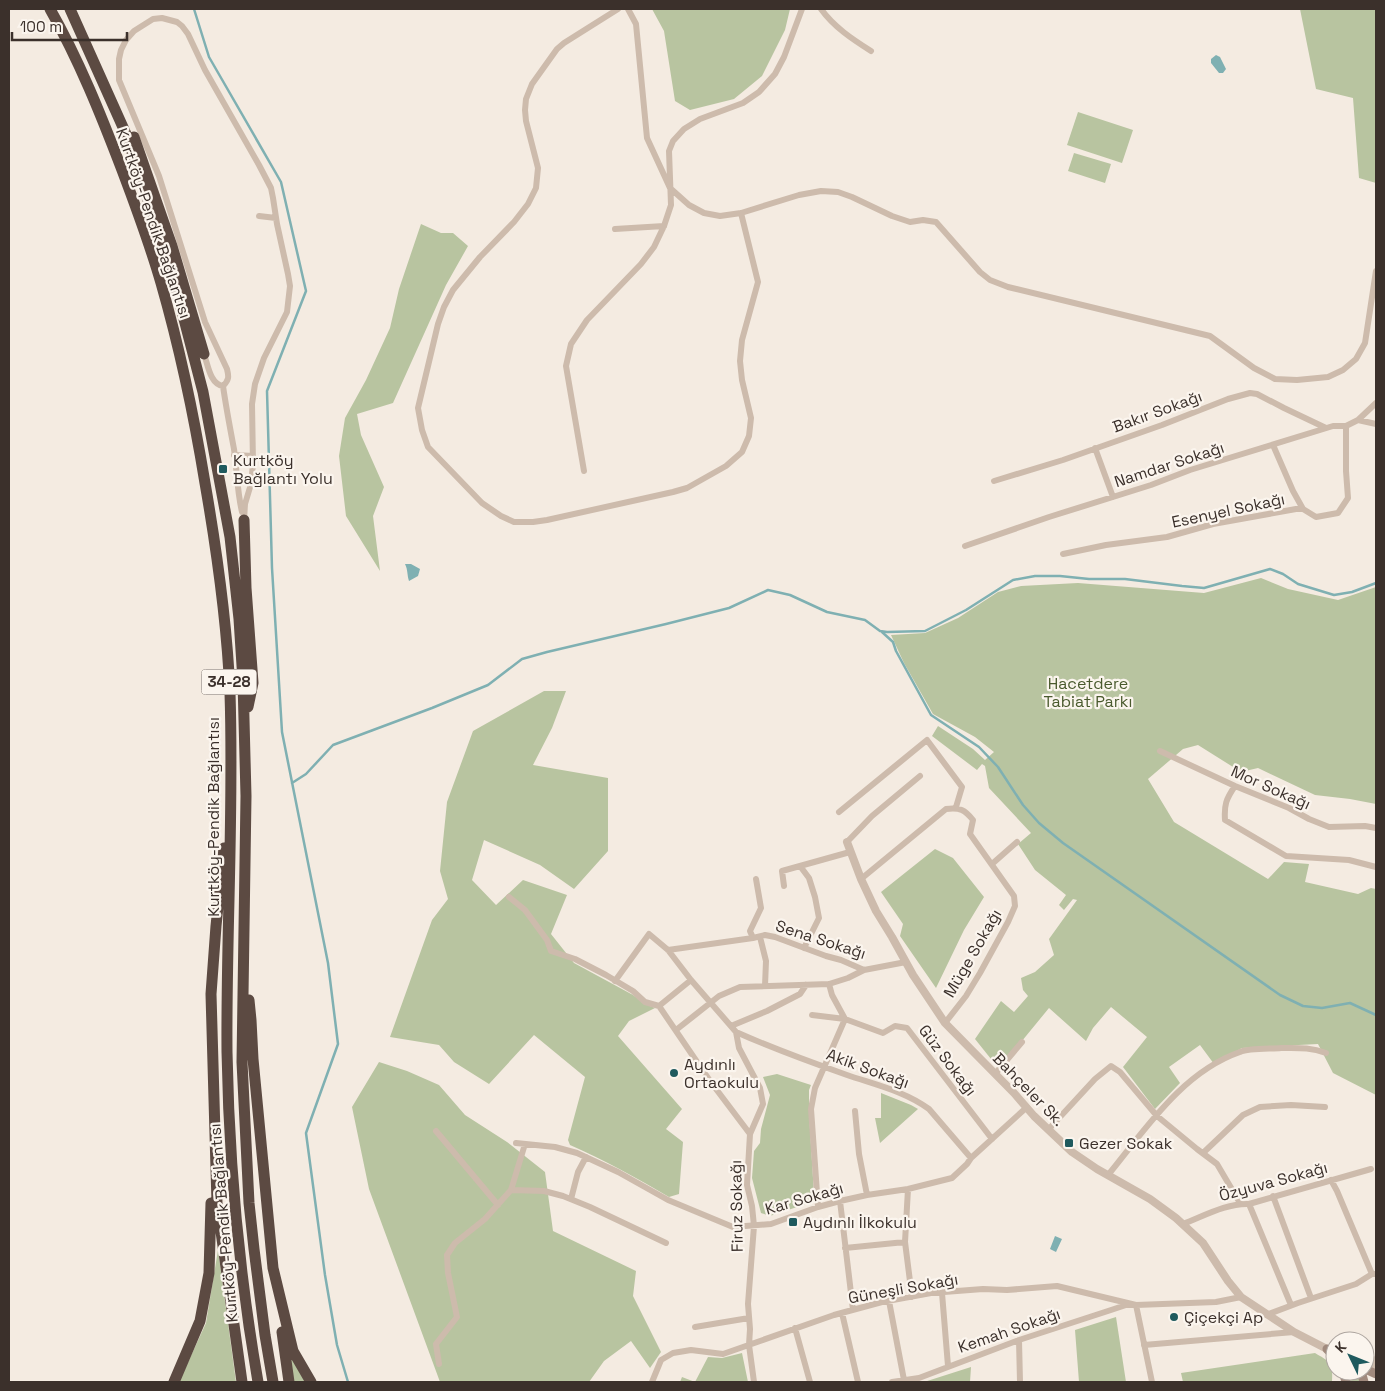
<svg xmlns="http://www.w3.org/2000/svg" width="1385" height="1391" font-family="'Space Grotesk',sans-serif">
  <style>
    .green { fill: #b8c4a0 }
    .water { fill: #7fb0b2 }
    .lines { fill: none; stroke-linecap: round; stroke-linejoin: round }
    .stream { stroke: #7fb0b2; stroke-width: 2.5 }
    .minor { stroke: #cdbbac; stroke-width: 6 }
    .tertiary { stroke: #cdbbac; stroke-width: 8 }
    .secondary { stroke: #a18a7d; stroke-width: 9 }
    .motorway { stroke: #5c4a42; stroke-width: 11 }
    .poi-dot { fill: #1f5a5e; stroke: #fbf5ee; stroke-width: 2 }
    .labels { text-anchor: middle; stroke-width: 4.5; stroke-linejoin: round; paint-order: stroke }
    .shield { fill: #fbf5ee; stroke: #756b66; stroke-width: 1 }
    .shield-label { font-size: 15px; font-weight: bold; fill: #3b302b }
    .street-label { font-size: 16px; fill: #3b302b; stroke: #fbf5ee }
    .poi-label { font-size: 16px; fill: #3b302b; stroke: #fbf5ee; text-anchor: start }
    .park-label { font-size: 16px; fill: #4a5a2e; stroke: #fbf5ee }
  </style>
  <rect width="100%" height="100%" fill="#f4ebe1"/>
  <path class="green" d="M652,9H790L785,30L762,76L734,99L690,110L675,101L664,31Z
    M1300,9H1376V183L1359,178L1353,98L1316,89Z
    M1078,112L1133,130L1122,163L1067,145Z
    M1074,153L1111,164L1105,183L1068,171Z
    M421,224L441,233H453L468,246L446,285L393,403L357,414L361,435L384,487L373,516L380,571L346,516L339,456L345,418L366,380L390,328L399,289Z
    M1261,578L1288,589L1338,600L1376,587V804L1350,799L1315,795L1258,768L1241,772L1198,745L1183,749L1148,779L1174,822L1268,879L1284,862L1309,864L1305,882L1358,894L1371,888L1376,889V1095L1333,1073L1318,1044L1242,1048L1214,1064L1200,1045L1169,1067L1180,1083L1155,1109L1123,1067L1147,1037L1111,1007L1093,1028L1086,1041L1049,1008L999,1069L975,1039L1001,1001L1014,1012L1028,996L1023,990L1021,978L1035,972L1054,955L1049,939L1077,900L1073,899L1064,910L1059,905L1066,895L1035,870L1018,844L1031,833L989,788L985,766L982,764L977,770L932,736L938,726L973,749L985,760L994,752L975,737L933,714L904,663L891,635L925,633L958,618L998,592L1021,586L1078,583L1204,593Z
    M544,691H566L552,728L533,765L608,778V851L574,889L540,865L484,840L472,880L496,905L523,880L567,895L551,934L574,963L633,995L645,1004L655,1008L629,1021L618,1036L682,1109L666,1129L683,1142L679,1194L669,1197C637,1178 604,1160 570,1145L568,1140L585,1077L534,1035L489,1084L454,1062L439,1045L390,1037L432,920L448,899L440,871L447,802L473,731Z
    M935,849L953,858L984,897L964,930L936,988L900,936L903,924L881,892Z
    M379,1062L407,1071L439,1085L465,1115L507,1142L545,1172L553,1231L636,1271L633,1296L661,1352L650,1368L631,1341L604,1361L589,1382H440L369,1189L352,1107Z
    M777,1074L811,1085L809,1090V1113L814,1194L809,1203L770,1216L761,1213L752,1178L754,1151L760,1143L761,1129L770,1095L763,1077Z
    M881,1093L911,1105L918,1109L880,1143L875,1118H881Z
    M218,1250L236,1382H179L206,1323Z
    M1116,1317L1126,1382H1079L1075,1330Z
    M289,1352L306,1382H294Z
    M742,1353L748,1382H680L682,1377L695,1382L708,1357L722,1358Z
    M1315,1353C1330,1362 1333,1362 1332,1381L1331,1382H1183L1181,1373Z
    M971,1367L970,1382H924Z
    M1347,1371H1357L1360,1382H1350Z"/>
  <path class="water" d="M1216,55L1220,57L1226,69L1223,73H1219L1211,63V59Z
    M405,564H411L420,569L418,576L409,581C407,575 408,570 405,564Z
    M1055,1236L1062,1239L1056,1252L1050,1249Z"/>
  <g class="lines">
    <path class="stream" d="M194,9L209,57L281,182L306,291L267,391L272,568L282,732L328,963L338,1044L306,1133L325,1275L337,1345L348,1382
      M882,632L893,642L896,651L931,715L979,747L998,767L1023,805L1039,823L1063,843L1280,995L1303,1006L1322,1008L1350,1003L1376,1015
      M292,783L306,774L333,745L432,708L488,685L522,659L547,652L666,624L729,608L768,590L790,595L827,612L865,620L880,631L887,632L925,631L966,610L1013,580L1035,576H1060L1089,579H1125L1182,586L1204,588L1270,569L1283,574L1298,584L1334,595L1352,592L1376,583"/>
    <path class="minor" d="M618,9L564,43L557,49L532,84L526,99L525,110L526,121L538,168L536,188L528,204L514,222L480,257L453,290L444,307L438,324L418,408L422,430L428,447L482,503L501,516L514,522H533L547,520L673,492L687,488L726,466L742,452L749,436L751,418L742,380L740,361L742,340L758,282L741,213
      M628,9L636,24L647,138L670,188L689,205L704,213L720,216L741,213L799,195L821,191L838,192L852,197L892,216L910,222L923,220L936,222L980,272L990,280L1008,287L1210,336L1254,368L1275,379L1297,380L1328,377L1343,370L1356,359L1365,343L1376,271
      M821,9C834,27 852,39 871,51
      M259,216L276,218
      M615,229L664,226
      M204,354C208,365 210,384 223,386C229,380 229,377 227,369L205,322L159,176L119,80V59L121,50L126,40L134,31L153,19L162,18L177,22L182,26L188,34L205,70L259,165L271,188L273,198L277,224L288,274L290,286L287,312L264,358L255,384L252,404L253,464L251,484L245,504L244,520
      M223,386C226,407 230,428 234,449C237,470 237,491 242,512
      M1358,420L1376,424
      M1273,445L1293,491L1303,509
      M1095,448L1113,497
      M234,455L253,456
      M584,471L566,366L571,344L587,320L641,264L654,247L664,226L671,205L669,151L673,141L684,129L700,119L743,103L759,92L775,74L784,57L802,9
      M994,481L1063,460L1162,425L1228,399L1250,393L1257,394L1284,408L1326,428
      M965,546L1049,517L1151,485L1190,470L1333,426H1346L1358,420L1376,403
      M1063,554L1106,545L1167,537L1213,524L1296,509H1303L1316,517L1338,513L1348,498L1346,471V426
      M1160,751L1235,786L1289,808L1309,819L1329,827L1365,826L1376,828
      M1235,786C1226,799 1224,805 1225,820L1286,856L1349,860L1376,867
      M839,812L927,740L962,787L956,807
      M847,842L872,816L920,776
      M992,864L1017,842
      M800,866L809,878L815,897L819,918L804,948
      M861,879L946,809C960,807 965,810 973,820L970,834L1014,896L1015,906L1008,922L980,973L966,996L945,1023
      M784,886L782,871L850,852
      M509,897L525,910L547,940L551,951L575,959L606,975L633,991L645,1002L659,1006
      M760,937L766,961L765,986
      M753,938L750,931L761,908L756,879
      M668,950L753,938L765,935L775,937L826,956L841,960L864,970L906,962
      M615,981L649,934L668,950L691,980L736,1032L739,1048L760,1088L763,1104L750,1134
      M659,1006L710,1081L750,1134L747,1185L752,1206L754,1226L748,1304L750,1329L749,1345L754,1382
      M659,1006L691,980
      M812,1015L845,1019L883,1033L895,1026L907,1028L992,1139
      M731,1026L767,1011L800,994L806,985
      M676,1030L719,996L740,987L829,984L848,978L864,970
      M736,1032C772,1048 810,1062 847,1075C876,1085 904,1091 929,1109L971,1158
      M995,1074L1022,1042
      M855,1111L859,1154L867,1195
      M1048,1130L1095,1079L1111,1066L1120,1072L1157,1116L1197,1149L1217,1164L1240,1203
      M436,1131L498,1205
      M516,1143L555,1147L577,1153L618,1172L668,1200L733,1227L771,1224L818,1207L840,1201L867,1195L908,1189L952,1178L967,1164L971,1158L1027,1107
      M1203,1153L1243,1115L1260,1107L1291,1105L1325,1107
      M1108,1175C1145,1130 1182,1072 1240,1052C1249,1048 1271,1049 1281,1048C1298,1048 1310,1047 1326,1053
      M1331,1180L1337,1191L1372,1274
      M908,1189L905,1242L912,1297
      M511,1190L544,1191L563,1196L590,1207L666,1243
      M1273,1196L1311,1298
      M571,1199L578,1172L586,1157
      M840,1201L853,1310
      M1249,1204L1291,1305
      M818,1207L811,1109L815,1088L845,1019L832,995L829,984
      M1183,1224C1204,1216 1227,1203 1249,1204L1371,1169
      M845,1248L905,1242
      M942,1293L948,1366
      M889,1301L904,1380
      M842,1313L858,1382
      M1266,1315L1298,1303L1356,1284L1372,1274H1376
      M695,1327L749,1318
      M795,1328L810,1382
      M1019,1340L1020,1382
      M1144,1345L1294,1332
      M439,1364L436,1344L457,1317L448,1273L447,1255L455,1243L485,1219L511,1190L525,1144
      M1373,1373L1376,1359
      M652,1382L661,1360L673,1353L691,1350L723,1354L834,1315L882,1302L931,1293L983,1289L1007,1290L1057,1286L1136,1305L1216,1302L1241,1297
      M892,1382L919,1378L1019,1340L1111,1310L1126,1305H1136L1152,1382"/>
    <path class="tertiary" d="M847,842L861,879L876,911L892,937L913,975L945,1023L1014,1093L1034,1116L1072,1152L1097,1169L1150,1199L1176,1218L1203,1243L1228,1281L1241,1297L1294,1332L1327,1349"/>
    <path class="secondary" d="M1327,1349L1335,1357
      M1365,1369L1376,1374
      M1343,1371L1346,1382
      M1361,1371L1364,1382"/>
    <path class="motorway" d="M50,9C79,60 101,115 122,170C136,207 150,245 161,283C180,349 194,416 205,483C217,552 227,622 230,693C234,813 226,933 227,1052C229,1163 239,1273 258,1382
      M70,9L126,134L171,269L203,392L230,537L239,619L243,681L246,796L242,1062L249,1203L254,1249L265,1335L273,1382
      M134,137L172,246L204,354
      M244,520L246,588L253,683L248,707
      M224,848L216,926L211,994L215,1134L217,1203L242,1382
      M249,1000L251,1020L253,1059L273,1268L293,1351L311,1382
      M282,1332L289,1382
      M174,1382L200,1321L209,1273L211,1203"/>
  </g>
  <g class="poi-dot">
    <rect x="218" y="464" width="10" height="10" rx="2.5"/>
    <circle cx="674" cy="1073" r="5"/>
    <rect x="1064" y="1138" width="10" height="10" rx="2.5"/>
    <rect x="788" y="1217" width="10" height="10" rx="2.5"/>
    <circle cx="1174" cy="1317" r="5"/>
  </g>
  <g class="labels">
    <rect class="shield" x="201.5" y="669.5" width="55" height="25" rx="4"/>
    <g class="shield-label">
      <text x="229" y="687">34-28</text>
    </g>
    <g class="street-label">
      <text transform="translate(154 223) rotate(71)" y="6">Kurtköy-Pendik Bağlantısı</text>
      <text transform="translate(1157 411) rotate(-20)" y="6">Bakır Sokağı</text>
      <text transform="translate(1169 464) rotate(-18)" y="6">Namdar Sokağı</text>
      <text transform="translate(1228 510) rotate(-12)" y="6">Esenyel Sokağı</text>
      <text transform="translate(1271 787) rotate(24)" y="6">Mor Sokağı</text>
      <text transform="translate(213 817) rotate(-90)" y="6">Kurtköy-Pendik Bağlantısı</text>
      <text transform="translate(821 939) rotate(18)" y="6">Sena Sokağı</text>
      <text transform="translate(972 953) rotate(-60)" y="6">Müge Sokağı</text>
      <text transform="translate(948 1060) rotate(53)" y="6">Güz Sokağı</text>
      <text transform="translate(868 1068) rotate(20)" y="6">Akik Sokağı</text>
      <text transform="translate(1029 1089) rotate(46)" y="6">Bahçeler Sk.</text>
      <text transform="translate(1273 1181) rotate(-15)" y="6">Özyuva Sokağı</text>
      <text transform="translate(804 1198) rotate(-16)" y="6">Kar Sokağı</text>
      <text transform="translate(736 1206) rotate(-91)" y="6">Firuz Sokağı</text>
      <text transform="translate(223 1223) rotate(-95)" y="6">Kurtköy-Pendik Bağlantısı</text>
      <text transform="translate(903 1288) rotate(-10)" y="6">Güneşli Sokağı</text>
      <text transform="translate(1009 1330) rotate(-19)" y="6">Kemah Sokağı</text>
    </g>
    <g class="poi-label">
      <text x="233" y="466">Kurtköy<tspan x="233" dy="18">Bağlantı Yolu</tspan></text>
      <text x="684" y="1070">Aydınlı<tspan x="684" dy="18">Ortaokulu</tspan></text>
      <text x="1079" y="1149">Gezer Sokak</text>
      <text x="803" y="1228">Aydınlı İlkokulu</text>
      <text x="1184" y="1323">Çiçekçi Ap</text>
    </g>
    <g class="park-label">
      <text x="1088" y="689">Hacetdere<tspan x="1088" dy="18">Tabiat Parkı</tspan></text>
    </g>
  </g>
  <rect width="1385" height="1391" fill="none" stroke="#3b302b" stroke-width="20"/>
  <g transform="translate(1350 1356) rotate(313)"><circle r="24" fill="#fbf5ee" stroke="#aea6a0"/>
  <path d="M0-4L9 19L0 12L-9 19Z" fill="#1f5a5e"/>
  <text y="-8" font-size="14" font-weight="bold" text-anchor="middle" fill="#3b302b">K</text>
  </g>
  <path d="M12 32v8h115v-8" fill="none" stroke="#3b302b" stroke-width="2.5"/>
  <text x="20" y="32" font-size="15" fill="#3b302b" stroke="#fbf5ee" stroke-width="4" paint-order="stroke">100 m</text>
</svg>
